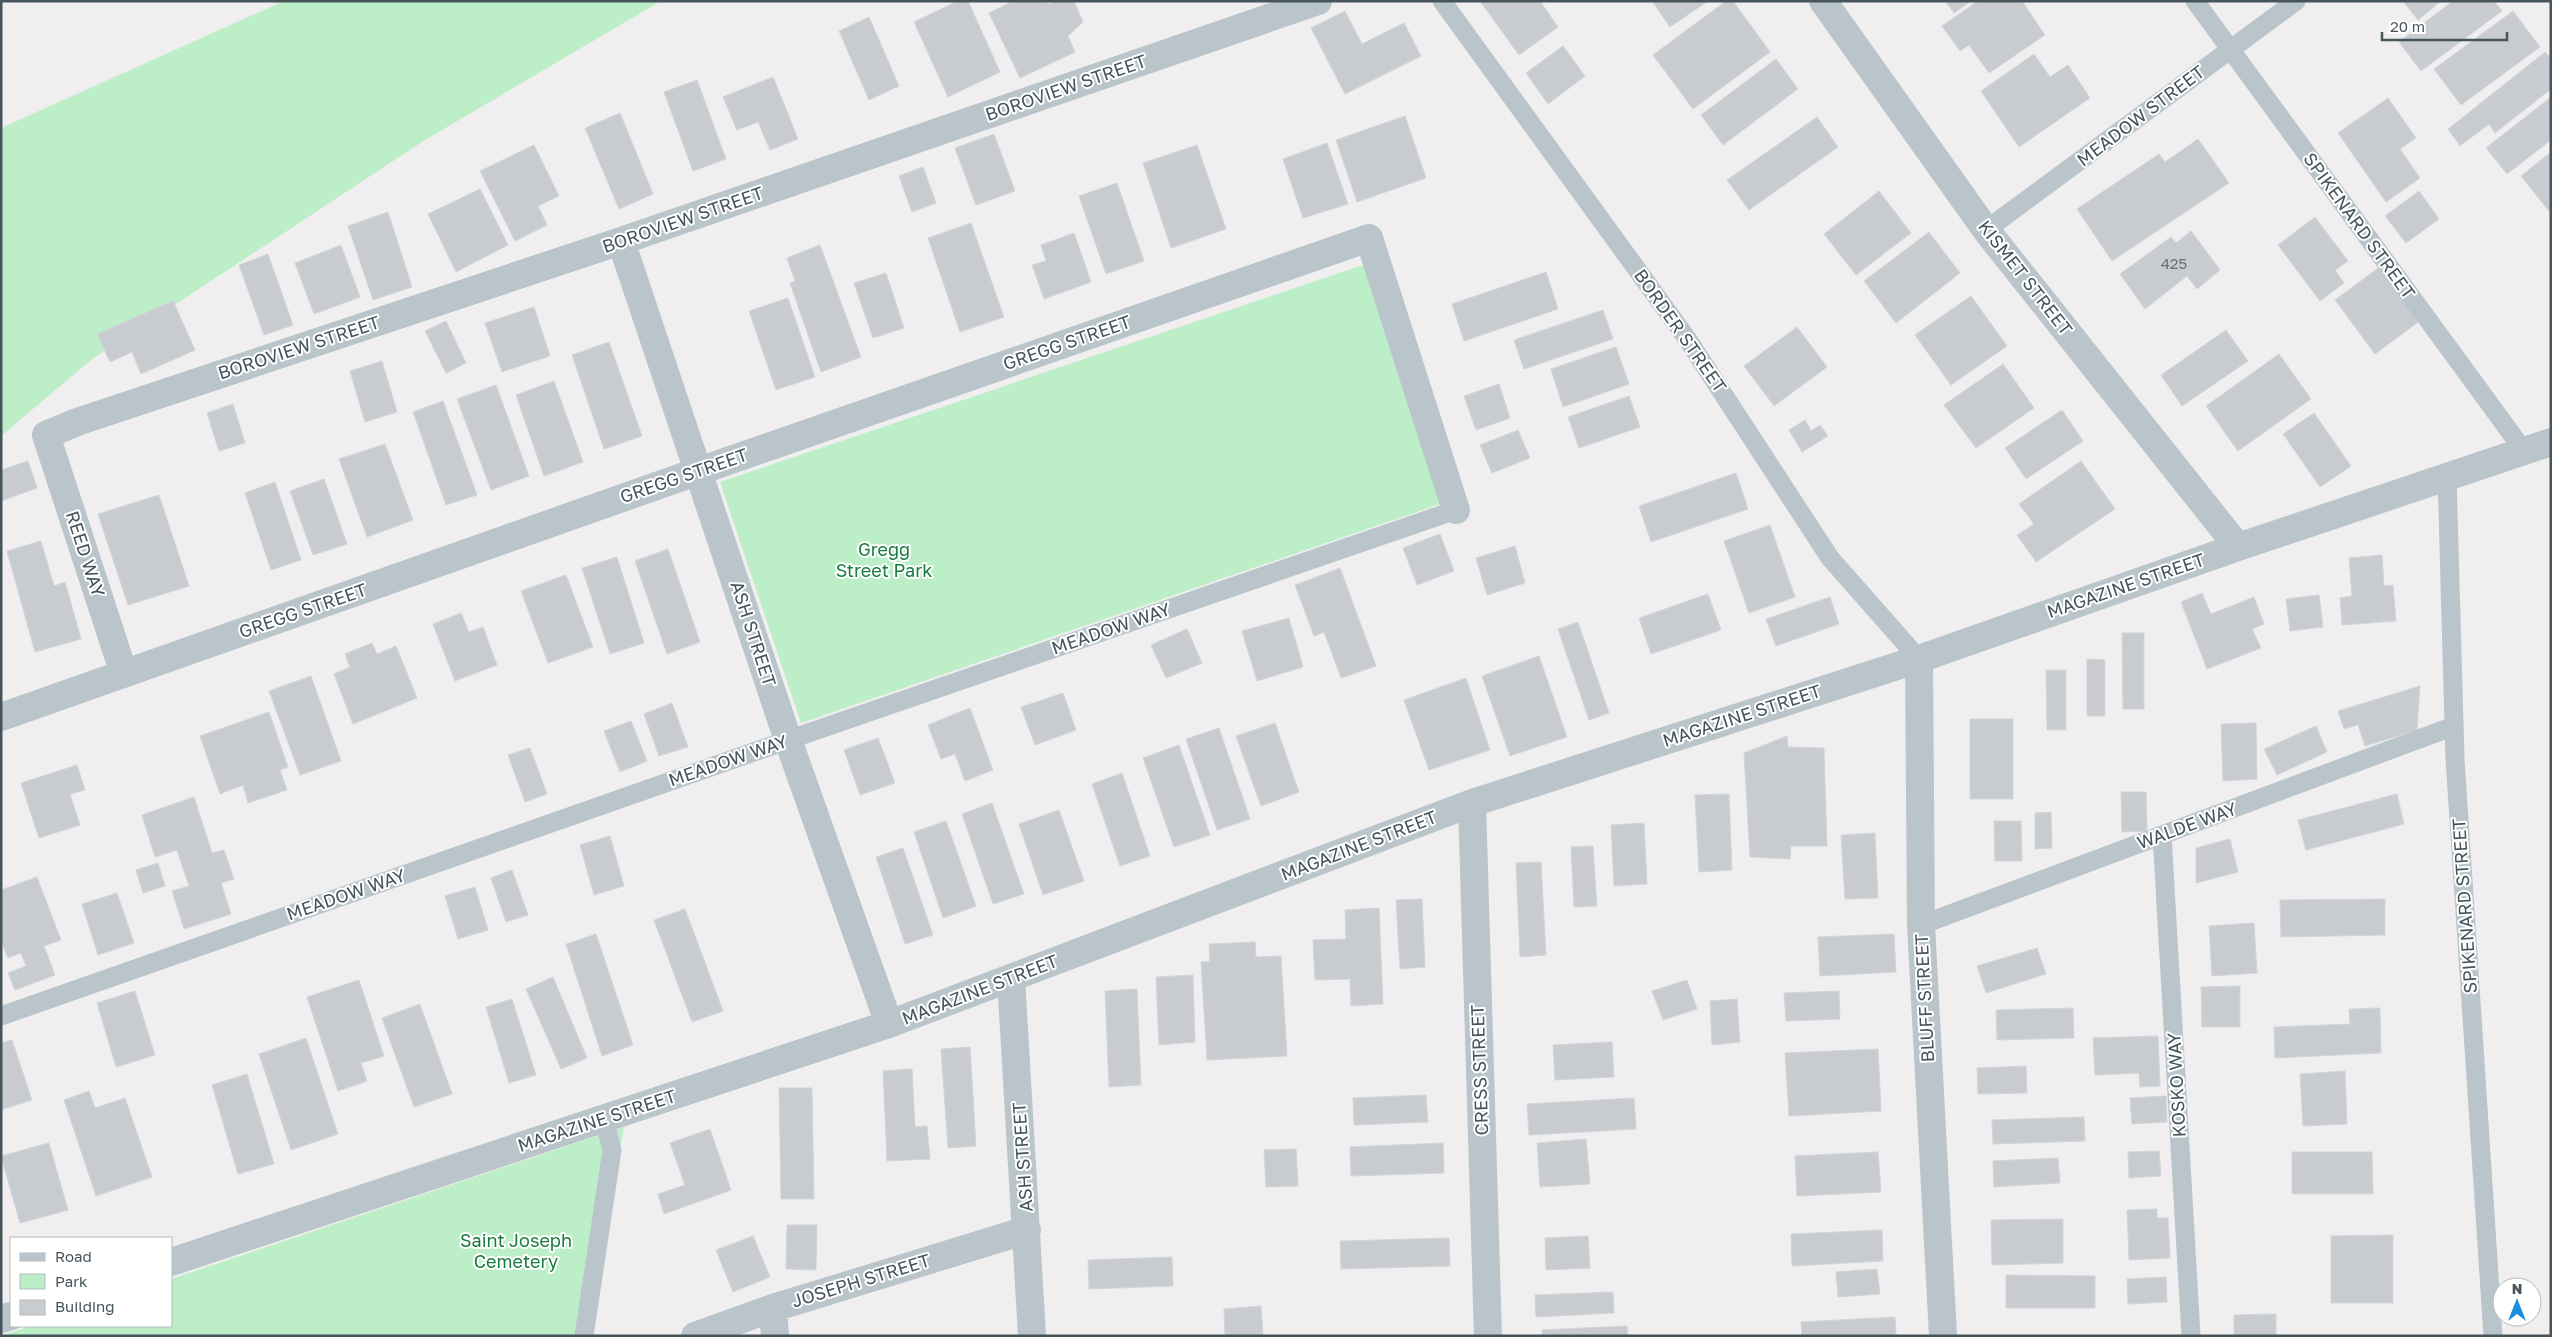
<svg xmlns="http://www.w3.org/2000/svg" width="2552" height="1337" font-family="'Golos Text',sans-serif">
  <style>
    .green { fill: #bceec8 }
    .building { fill: #c8ccd0; stroke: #d2d5d9 }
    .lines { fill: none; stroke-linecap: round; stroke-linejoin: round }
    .lane { stroke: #b9c5cb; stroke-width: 19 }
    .street { stroke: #b9c5cb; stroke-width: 28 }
    .labels { text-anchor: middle; stroke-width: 4; stroke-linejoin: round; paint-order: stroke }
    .number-label { font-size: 15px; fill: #667278 }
    .street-label { font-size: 18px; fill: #46545b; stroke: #fff }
    .park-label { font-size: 18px; fill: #187b3b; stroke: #fff }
  </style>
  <rect width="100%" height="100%" fill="#f0eeee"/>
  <path class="green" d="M284,1H661L425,140L91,360L1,436V128Z
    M1363,265L1440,504L801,723L720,482Z
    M624,1127L588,1336H1L30,1326H171V1279Z"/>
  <path class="building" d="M958,1H968L1000,72L948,97L914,22Z
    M1013,1H1047L1048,4L1055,1H1074L1083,22L1068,36L1075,52L1020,78L989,13Z
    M1480,1H1540L1558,27L1519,55Z
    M1652,1H1708L1670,27Z
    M1726,1H1733L1770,52L1693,109L1653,55Z
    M1945,1H1971L1954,13Z
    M1978,1H2022L2045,35L1989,73L1969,45L1960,51L1942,26Z
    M2403,1H2441L2418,20Z
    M2453,1H2494L2502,11L2421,71L2399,42Z
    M1345,11L1362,44L1404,23L1421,56L1345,94L1311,28Z
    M2513,11L2540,47L2461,105L2434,69Z
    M869,17L899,86L869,100L839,31Z
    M1563,46L1585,76L1548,104L1526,73Z
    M2545,52L2551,59V89L2495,133L2489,124L2460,146L2448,129Z
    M2034,54L2050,77L2068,65L2090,98L2019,147L1981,91Z
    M1776,59L1798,89L1723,145L1701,115Z
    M773,77L798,139L770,150L758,122L737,130L723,97Z
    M697,80L726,159L693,171L664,92Z
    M2551,97V140L2507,174L2486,148Z
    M2388,98L2416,138L2400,149L2420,178L2386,202L2338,133Z
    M620,113L653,194L619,209L585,128Z
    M1405,116L1426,178L1357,202L1336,140Z
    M1817,117L1838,147L1749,210L1727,180Z
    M994,134L1015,191L976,205L955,148Z
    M2198,139L2229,183L2112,261L2077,209L2159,154L2165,162Z
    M1327,143L1348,204L1303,218L1283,159Z
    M534,145L559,196L538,206L547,225L515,241L480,171Z
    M1197,145L1226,229L1171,248L1143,163Z
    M2551,152V209L2549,211L2521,176Z
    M923,167L936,203L912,212L899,176Z
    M1117,183L1144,261L1106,274L1079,196Z
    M480,189L508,245L456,272L428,214Z
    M1879,191L1911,233L1856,275L1824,234Z
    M2419,191L2439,219L2406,243L2385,216Z
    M388,212L412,287L373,300L348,226Z
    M2315,217L2348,261L2335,270L2344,283L2320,301L2278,245Z
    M971,223L1004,317L960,332L928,238Z
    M2191,231L2220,270L2197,289L2187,276L2145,309L2120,274L2171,237L2176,243Z
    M1929,232L1960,273L1896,323L1864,281Z
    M1074,233L1091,282L1044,299L1032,265L1046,261L1041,245Z
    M341,245L360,297L314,314L295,263Z
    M820,245L861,357L821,372L790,283L795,281L787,258Z
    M268,254L293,325L264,335L239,265Z
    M2381,266L2421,320L2375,354L2335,300Z
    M1546,272L1558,309L1464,341L1452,304Z
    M886,273L904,328L873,338L854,283Z
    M1971,296L2007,346L1951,385L1915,335Z
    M788,298L815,377L776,390L749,311Z
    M173,301L195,350L141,374L132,352L110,362L97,334Z
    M534,307L550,356L502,372L485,323Z
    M1603,310L1613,339L1524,369L1514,340Z
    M446,321L466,363L446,373L425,331Z
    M1797,327L1827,367L1774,406L1744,366Z
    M2226,330L2248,361L2182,406L2161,375Z
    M609,342L642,436L604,449L572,355Z
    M1616,347L1629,384L1563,407L1551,369Z
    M2279,354L2311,399L2238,451L2206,406Z
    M382,361L397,412L365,422L350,371Z
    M2003,364L2034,408L1976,448L1944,405Z
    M554,381L583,462L544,476L516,395Z
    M1499,384L1510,418L1476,430L1464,396Z
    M496,385L529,476L491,490L457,399Z
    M1629,396L1640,427L1579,448L1568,417Z
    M443,401L477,495L446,505L413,412Z
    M233,404L245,443L219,451L207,413Z
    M2062,410L2083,441L2026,479L2005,448Z
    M2314,413L2351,466L2320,487L2283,434Z
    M1805,420L1811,431L1820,425L1828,436L1802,452L1789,430Z
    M1518,430L1530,458L1492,473L1480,445Z
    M385,444L413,520L367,537L339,459Z
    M28,461L37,488L1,501V470Z
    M2081,461L2115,509L2036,562L2017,535L2034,524L2019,504Z
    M1736,473L1748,509L1651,542L1639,506Z
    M324,479L347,544L313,555L290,491Z
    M275,482L301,560L271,570L245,493Z
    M159,495L189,586L128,605L98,514Z
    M1770,525L1795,597L1749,613L1724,541Z
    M1440,534L1454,571L1417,585L1403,548Z
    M41,541L54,586L65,582L81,639L35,652L7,551Z
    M1515,546L1525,583L1487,595L1476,558Z
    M668,549L700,642L667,654L635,561Z
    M2382,555L2384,586L2393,585L2396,621L2342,625L2340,598L2352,596L2349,558Z
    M617,557L644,643L610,654L582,568Z
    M1340,568L1376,666L1341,678L1324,632L1314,636L1295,585Z
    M566,575L593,647L548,663L521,591Z
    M2202,593L2211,614L2254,597L2264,624L2252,629L2261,648L2207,669L2181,602Z
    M1708,594L1721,630L1651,654L1639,618Z
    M2319,595L2323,627L2290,631L2286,599Z
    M1830,597L1839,624L1776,646L1766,619Z
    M461,613L469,632L483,627L497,665L455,681L433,624Z
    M1289,618L1303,667L1257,681L1242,631Z
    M1578,622L1609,713L1589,720L1558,629Z
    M1187,629L1202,663L1166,678L1151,645Z
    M2122,633H2144V709H2123Z
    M372,643L377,654L396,646L417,698L353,724L334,674L350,667L345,654Z
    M1539,656L1567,737L1510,756L1482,676Z
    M2087,659L2105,660V716H2087Z
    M2046,670H2066V730H2047Z
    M311,676L341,761L300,775L269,691Z
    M1466,678L1490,750L1429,770L1404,700Z
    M2420,686L2417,730L2365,746L2358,725L2344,729L2338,711Z
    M1063,693L1076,730L1035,745L1021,707Z
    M672,703L688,747L659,756L644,714Z
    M970,708L993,770L965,781L955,754L941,759L928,725Z
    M269,712L288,767L280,770L287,790L248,803L243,785L220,794L200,736Z
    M1970,719H2013V799H1970Z
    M631,721L647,761L620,772L604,731Z
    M1275,723L1299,792L1261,806L1236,736Z
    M2256,723L2257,779L2223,781L2221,724Z
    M2316,726L2327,752L2277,775L2264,749Z
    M1219,728L1250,819L1217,830L1186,739Z
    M1787,736L1788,747L1824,748L1827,846H1791L1790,859L1750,857L1744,753Z
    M878,738L895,783L860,795L844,750Z
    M1179,745L1210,835L1174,847L1143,758Z
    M530,748L547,794L525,802L508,755Z
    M77,765L85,790L70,794L80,825L39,838L21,783Z
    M1122,773L1150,856L1120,866L1092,784Z
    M2121,792H2146L2147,831L2122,832Z
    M1729,794L1732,870L1699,872L1695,795Z
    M2397,794L2404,824L2306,850L2298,820Z
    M194,797L212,853L224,850L234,879L221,883L231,914L184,929L172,891L189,886L177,850L155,857L142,815Z
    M992,803L1024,894L993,904L962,814Z
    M1059,810L1084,881L1043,895L1019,824Z
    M2051,812L2052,848L2035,849V813Z
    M946,821L976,906L943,918L914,832Z
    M1994,821H2021L2022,861H1995Z
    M1644,823L1647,884L1614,886L1611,825Z
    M1875,833L1878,898L1845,899L1841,835Z
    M610,836L624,886L594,895L580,845Z
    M2230,839L2238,872L2196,883V848Z
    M1593,846L1597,906L1574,907L1571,847Z
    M903,848L933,935L905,944L876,857Z
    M1541,862L1546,955L1520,957L1516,863Z
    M158,863L165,886L143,893L136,870Z
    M512,870L528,915L506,922L491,878Z
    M37,877L61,940L44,946L55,975L15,990L8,973L26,966L21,953L8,958L1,941V890Z
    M475,887L488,930L458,939L445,896Z
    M117,893L134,943L98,955L82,904Z
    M1422,899L1425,967L1400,969L1396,900Z
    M2385,899V935L2281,937L2280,900Z
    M1379,908L1383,1004L1351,1006L1350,979L1315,980L1313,940L1346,939L1345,910Z
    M685,909L723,1011L692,1022L654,920Z
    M2254,923L2257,973L2212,976L2209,926Z
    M596,934L633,1045L602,1056L566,944Z
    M1894,934L1896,972L1820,976L1818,937Z
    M1255,942L1256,957L1281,956L1287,1056L1207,1060L1201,962L1210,961L1209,944Z
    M2037,948L2046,974L1986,993L1977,966Z
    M1193,975L1195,1042L1159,1045L1156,977Z
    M553,977L587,1058L561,1069L526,989Z
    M359,980L384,1056L361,1063L367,1081L338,1091L307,997Z
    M1687,980L1697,1009L1663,1020L1652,991Z
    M2240,986V1027H2202L2201,987Z
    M1137,989L1141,1085L1109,1087L1105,991Z
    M135,991L155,1055L116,1067L97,1003Z
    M1839,991L1840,1019L1786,1021L1784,993Z
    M512,999L536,1075L509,1083L486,1007Z
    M1737,999L1740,1042L1712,1045L1710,1001Z
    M420,1004L452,1094L414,1107L382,1018Z
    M2073,1008L2074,1038L1997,1040L1996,1010Z
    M2380,1008L2381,1053L2275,1058L2274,1027L2350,1024L2349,1009Z
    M2158,1036L2160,1086L2140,1087L2139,1073L2095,1075L2093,1038Z
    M306,1038L338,1134L291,1150L259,1054Z
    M12,1040L32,1100L1,1110V1043Z
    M1612,1042L1614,1077L1555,1080L1553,1045Z
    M970,1047L976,1146L948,1148L941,1049Z
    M1878,1049L1881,1111L1789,1116L1785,1053Z
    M2026,1066L2027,1093L1978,1094L1977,1068Z
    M912,1069L915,1127L927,1126L930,1159L887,1161L883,1071Z
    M2345,1071L2347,1124L2303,1126L2300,1074Z
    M247,1074L274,1164L238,1174L212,1085Z
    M779,1088H812L814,1199H781Z
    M89,1091L95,1108L125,1098L152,1177L96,1196L64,1100Z
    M1426,1095L1428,1122L1354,1125L1353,1098Z
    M2166,1096L2167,1122L2132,1124L2130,1098Z
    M1634,1098L1636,1129L1529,1135L1527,1104Z
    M2084,1117L2085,1141L1993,1144L1992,1120Z
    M710,1129L731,1190L664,1214L658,1194L685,1185L670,1143Z
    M1586,1139L1590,1184L1540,1187L1537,1143Z
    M49,1143L68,1210L20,1223L1,1156Z
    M1443,1143L1444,1173L1351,1176L1350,1147Z
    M1296,1149L1298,1186L1266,1187L1264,1150Z
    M2159,1151L2161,1176L2129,1178L2128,1152Z
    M1878,1152L1881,1192L1797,1196L1795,1156Z
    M2292,1152H2372L2373,1194H2292Z
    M2058,1158L2060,1183L1994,1187L1993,1161Z
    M2157,1209V1218H2168L2170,1258L2129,1260L2127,1210Z
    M2063,1219V1263L1992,1265L1991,1220Z
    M787,1225H817L816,1270L786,1269Z
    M1882,1230L1883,1261L1792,1266L1791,1234Z
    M2393,1235V1303H2331V1236Z
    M753,1236L770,1277L733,1292L716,1250Z
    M1588,1236L1590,1268L1546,1270L1545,1238Z
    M1449,1238L1450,1266L1341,1269L1340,1241Z
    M1172,1257L1173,1286L1089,1289L1088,1260Z
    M1877,1269L1880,1294L1838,1297L1836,1272Z
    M2006,1275L2095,1276V1308H2006Z
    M2166,1277L2167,1302L2128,1304L2127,1279Z
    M1613,1292L1614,1313L1536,1317L1535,1295Z
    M1261,1306L1263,1336H1225L1224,1309Z
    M2276,1314V1336H2234V1315Z
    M1895,1317L1896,1336H1802L1801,1322Z
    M1627,1326L1628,1336H1542V1330Z"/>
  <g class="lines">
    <path class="lane" d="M1442,1L1686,337L1830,558L1919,659
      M2195,1L2524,451
      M1986,230L2296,1
      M2447,476L2455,759L2493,1336
      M2162,835L2191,1336
      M1921,925L2454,726
      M1,1016L788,740L1456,510
      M584,1336L612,1150L604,1119"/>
    <path class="street" d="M1823,1L1986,230L2238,547
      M621,241L788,740L889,1024
      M1919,659L1921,925L1943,1336
      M124,674L46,435L77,422L621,241L1318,1
      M1,717L699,471L1369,238L1456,510
      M1472,803L1488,1336
      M1011,978L1032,1336
      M171,1262L889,1024L1472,803L1919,659L2238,547L2551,442
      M773,1308L775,1336
      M1,1319L11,1316
      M695,1336L773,1308L1027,1230"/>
  </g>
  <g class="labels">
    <g class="number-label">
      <text x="2174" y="269">425</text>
    </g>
    <g class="street-label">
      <text transform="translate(1066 88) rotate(-19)" y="6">BOROVIEW STREET</text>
      <text transform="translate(2141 116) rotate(-37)" y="6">MEADOW STREET</text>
      <text transform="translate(683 220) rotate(-19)" y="6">BOROVIEW STREET</text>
      <text transform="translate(2359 226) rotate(54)" y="6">SPIKENARD STREET</text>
      <text transform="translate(2025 278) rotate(52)" y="6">KISMET STREET</text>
      <text transform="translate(1680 331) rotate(55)" y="6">BORDER STREET</text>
      <text transform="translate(1067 343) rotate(-19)" y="6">GREGG STREET</text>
      <text transform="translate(299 348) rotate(-18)" y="6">BOROVIEW STREET</text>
      <text transform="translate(684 476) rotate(-19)" y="6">GREGG STREET</text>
      <text transform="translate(85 554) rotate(72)" y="6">REED WAY</text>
      <text transform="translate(2126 586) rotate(-19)" y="6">MAGAZINE STREET</text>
      <text transform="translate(303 611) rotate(-19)" y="6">GREGG STREET</text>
      <text transform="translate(1111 629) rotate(-19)" y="6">MEADOW WAY</text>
      <text transform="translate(753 634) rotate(72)" y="6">ASH STREET</text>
      <text transform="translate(1742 716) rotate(-18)" y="6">MAGAZINE STREET</text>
      <text transform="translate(728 761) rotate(-19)" y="6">MEADOW WAY</text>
      <text transform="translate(2187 826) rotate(-20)" y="6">WALDE WAY</text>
      <text transform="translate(1359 846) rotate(-21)" y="6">MAGAZINE STREET</text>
      <text transform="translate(346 895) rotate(-19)" y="6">MEADOW WAY</text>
      <text transform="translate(2465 906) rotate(-94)" y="6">SPIKENARD STREET</text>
      <text transform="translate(980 990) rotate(-21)" y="6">MAGAZINE STREET</text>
      <text transform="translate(1925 998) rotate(-93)" y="6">BLUFF STREET</text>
      <text transform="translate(1480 1070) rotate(-92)" y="6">CRESS STREET</text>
      <text transform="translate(2177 1085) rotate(-93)" y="6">KOSKO WAY</text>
      <text transform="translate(597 1121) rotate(-18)" y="6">MAGAZINE STREET</text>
      <text transform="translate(1023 1157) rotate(-94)" y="6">ASH STREET</text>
      <text transform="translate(861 1281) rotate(-17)" y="6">JOSEPH STREET</text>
    </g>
    <g class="park-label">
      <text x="884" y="556">Gregg<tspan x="884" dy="21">Street Park</tspan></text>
      <text x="516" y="1247">Saint Joseph<tspan x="516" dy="21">Cemetery</tspan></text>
    </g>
  </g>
  <rect width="2552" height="1337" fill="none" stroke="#46545b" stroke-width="5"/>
  <rect x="10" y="1237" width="162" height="90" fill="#ffffff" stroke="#b5bbbd"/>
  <rect x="20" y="1253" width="25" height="8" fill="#b9c5cb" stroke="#b5bbbd"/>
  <text x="55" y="1262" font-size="15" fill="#46545b">Road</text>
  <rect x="20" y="1274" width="25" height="15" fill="#bceec8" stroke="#b5bbbd"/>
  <text x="55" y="1287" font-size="15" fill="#46545b">Park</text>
  <rect x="20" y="1300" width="25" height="15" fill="#c8ccd0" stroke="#b5bbbd"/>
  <text x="55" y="1312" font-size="15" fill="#46545b">Building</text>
  <g transform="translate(2517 1302)"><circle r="24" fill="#ffffff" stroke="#b5bbbd"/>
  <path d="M0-4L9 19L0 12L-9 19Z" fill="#1b8ddd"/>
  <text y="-8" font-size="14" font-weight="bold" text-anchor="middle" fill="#46545b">N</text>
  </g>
  <path d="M2382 32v8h125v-8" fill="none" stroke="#46545b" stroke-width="2.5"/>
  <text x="2390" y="32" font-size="15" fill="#46545b" stroke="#ffffff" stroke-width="4" paint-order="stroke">20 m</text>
</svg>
